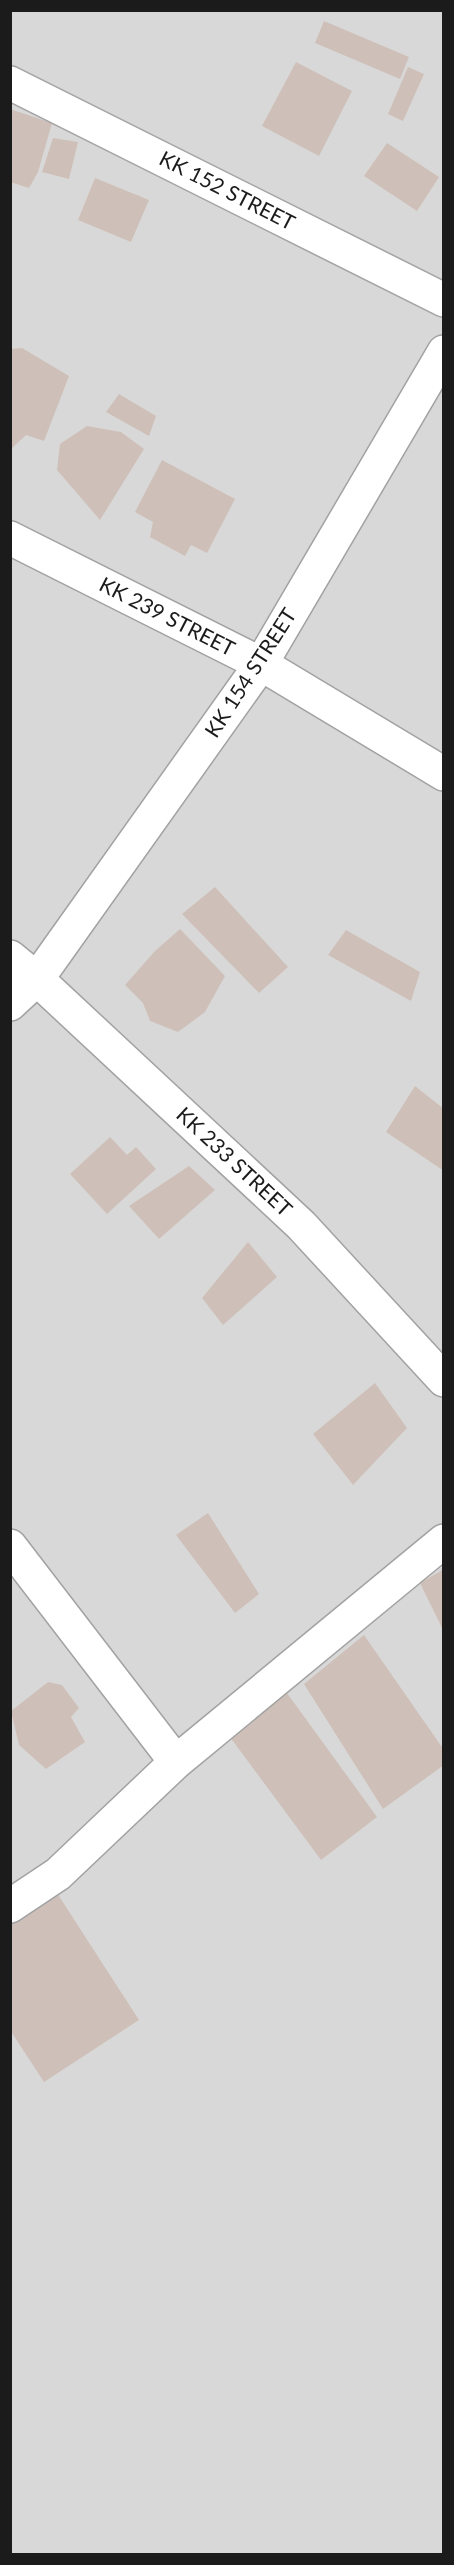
<svg xmlns="http://www.w3.org/2000/svg" width="454" height="2565" font-family="Lato,sans-serif">
  <style>
    .residential { fill: #d9d8d8 }
    .building { fill: #cec0b8 }
    .lines { fill: none; stroke-linecap: round; stroke-linejoin: round }
    .minor-casing { stroke: #a2a2a2; stroke-width: 36 }
    .minor { stroke: #fff; stroke-width: 33 }
    .labels { text-anchor: middle; stroke-width: 4.5; stroke-linejoin: round; paint-order: stroke }
    .street-label { font-size: 21px; fill: #1b1b1b; stroke: #fff }
  </style>
  <rect width="100%" height="100%" fill="#eee8df"/>
  <path class="residential" d="M11,11H443V2554H11Z"/>
  <path class="building" d="M324,21L409,57L400,79L315,43Z
    M296,62L352,91L319,156L262,126Z
    M408,67L424,74L403,121L388,114Z
    M10,109L52,123L38,172L29,188L10,182Z
    M53,138L78,142L69,179L42,172Z
    M387,143L439,177L417,211L364,176Z
    M95,178L149,200L131,242L78,220Z
    M22,348L69,376L44,441L26,435L10,450V349Z
    M119,394L156,416L149,436L106,412Z
    M87,426L121,432L144,449L100,520L57,470L60,444Z
    M162,460L235,499L207,553L191,545L185,556L150,537L153,522L135,512Z
    M215,887L288,967L259,993L182,914Z
    M180,929L225,976L205,1012L178,1032L150,1021L143,1003L125,985L155,951Z
    M346,930L420,972L411,1001L328,955Z
    M415,1086L444,1109V1171L386,1132Z
    M110,1137L127,1155L136,1147L156,1169L107,1214L70,1174Z
    M189,1166L215,1190L159,1239L129,1206Z
    M248,1242L277,1277L223,1325L202,1298Z
    M375,1383L407,1428L353,1485L313,1434Z
    M208,1513L259,1594L235,1613L176,1535Z
    M444,1569V1632L420,1583Z
    M364,1635L444,1750V1765L383,1809L304,1684Z
    M48,1682L62,1685L79,1708L71,1717L85,1742L46,1769L19,1745L11,1711Z
    M287,1693L377,1817L321,1860L227,1733Z
    M55,1890L139,2020L44,2082L10,2030V1920Z"/>
  <g class="lines">
    <defs>
      <path id="minor" d="M10,83L444,300
        M10,538L261,664L444,774
        M10,957L37,979L301,1225L444,1380
        M10,1004L37,979L261,664L444,352
        M10,1546L176,1762
        M10,1906L58,1874L176,1762L444,1541"/>
    </defs>
    <use href="#minor" class="minor-casing"/>
    <use href="#minor" class="minor"/>
  </g>
  <g class="labels">
    <g class="street-label">
      <text transform="translate(227 191) rotate(27)" y="7">KK 152 STREET</text>
      <text transform="translate(167 617) rotate(27)" y="7">KK 239 STREET</text>
      <text transform="translate(251 673) rotate(-57)" y="7">KK 154 STREET</text>
      <text transform="translate(234 1162) rotate(43)" y="7">KK 233 STREET</text>
    </g>
  </g>
  <rect width="454" height="2565" fill="none" stroke="#1b1b1b" stroke-width="24"/>
</svg>
